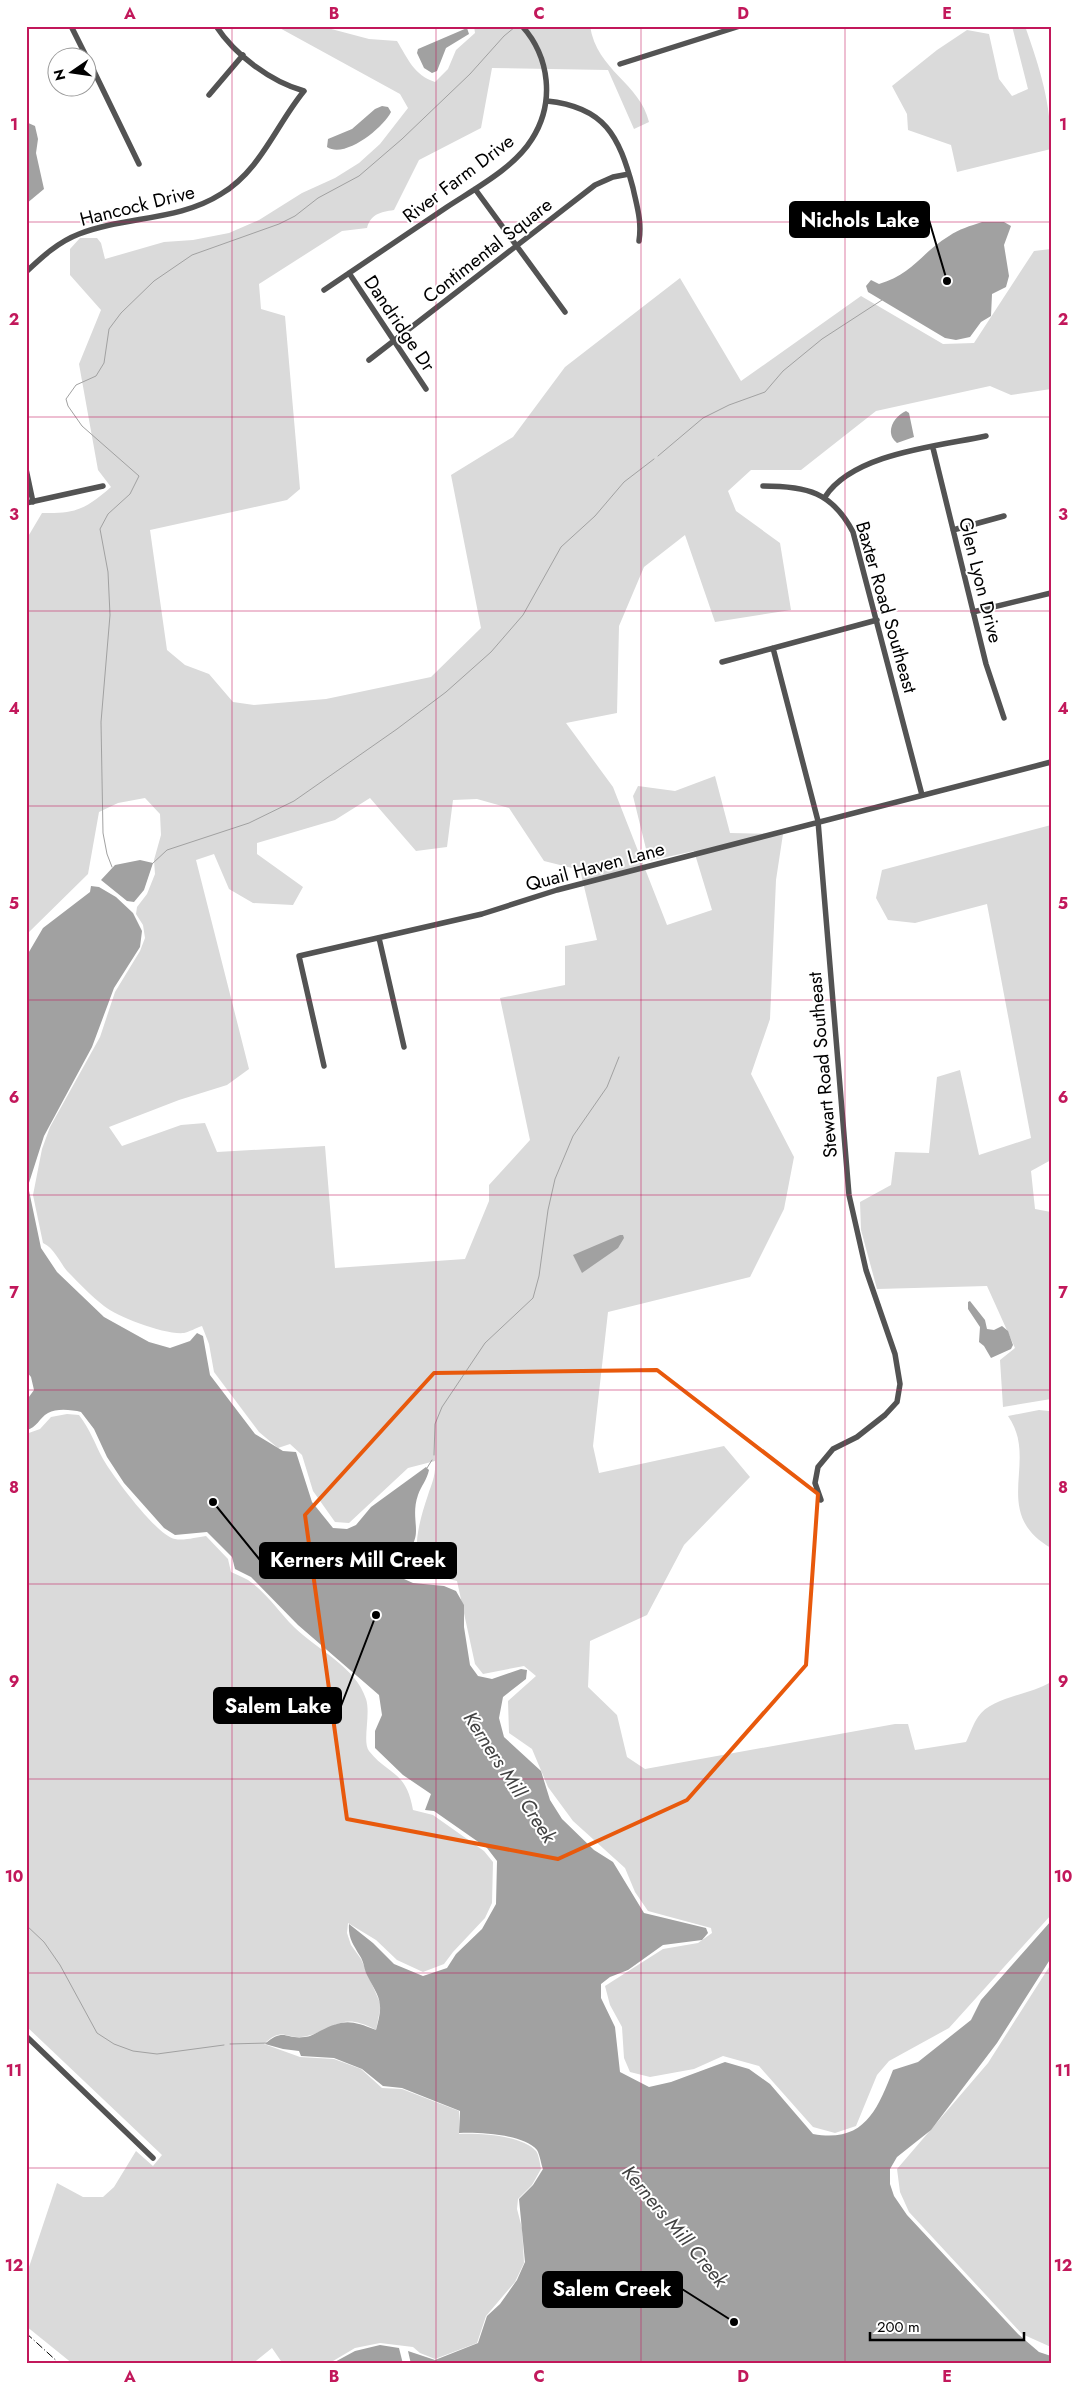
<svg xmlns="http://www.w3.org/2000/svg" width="1077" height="2390" font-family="Jost,sans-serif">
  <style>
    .green { fill: #dadada; fill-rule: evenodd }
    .water { fill: #a1a1a1 }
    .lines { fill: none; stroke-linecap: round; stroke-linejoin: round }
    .stream { stroke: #a1a1a1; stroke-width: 1 }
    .minor { stroke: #535353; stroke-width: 5.5 }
    .rail { stroke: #000; stroke-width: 1; stroke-dasharray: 8 2.5 1 2.5; stroke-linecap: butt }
    .marked { fill: none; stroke: #e8590c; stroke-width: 4; stroke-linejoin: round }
    .grid { fill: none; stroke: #c2185b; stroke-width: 1; stroke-opacity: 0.55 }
    .labels { text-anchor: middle; stroke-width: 4; stroke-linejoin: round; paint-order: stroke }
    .street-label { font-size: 19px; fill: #000; stroke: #fff }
    .water-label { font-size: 20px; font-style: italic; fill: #424242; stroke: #fff }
    .leader { fill: none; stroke: #000; stroke-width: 2 }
    .callout-dot { fill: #000; stroke: #fff; stroke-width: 2 }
    .callout { fill: #000; stroke: #000; stroke-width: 2 }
    .callout-label { font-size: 20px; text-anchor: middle; font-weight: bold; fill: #fff }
    .neatline { fill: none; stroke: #c2185b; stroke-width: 2 }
    .grid-label { font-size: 16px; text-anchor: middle; font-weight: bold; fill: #c2185b }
  </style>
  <rect width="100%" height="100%" fill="#fff"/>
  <path class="green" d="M276,26H320L369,39L397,41C408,59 414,75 435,82L448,69L456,50L475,33L474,26H590C597,71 640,83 649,122L634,129L608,70L492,68L481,128L419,160L394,210C380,212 371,214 367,228L342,231L259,284L261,309L285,316L300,489L287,500L150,530L167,650L185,665L209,674L233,702L254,705L326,699L431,677L481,628L451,475L513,437L565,367L680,278L741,381L861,296L943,344L974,343L1034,251L1051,249V389L1011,395L990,386L876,411L801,470H751L728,491L736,511L780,543L791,610L715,622L685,535L644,567L619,626L617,713L566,723L613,787L667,925L712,910L694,851L649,861L633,796L638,786L675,791L715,776L730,833L783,834L776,880L770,1019L751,1074L794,1157L784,1209L750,1277L608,1312L593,1446L599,1473L724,1446L750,1477L684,1545L647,1615L590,1641L588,1687L617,1715L627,1757L645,1769L895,1724H908L915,1750L966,1742C970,1734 973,1724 978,1717C991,1697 1030,1695 1051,1682V1915L949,2028L889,2061L877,2075L856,2126L835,2133L813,2127L759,2066L723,2056L694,2069L650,2077L630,2072L624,2058L622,2027L610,2005L605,1986L663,1949L698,1943L712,1933L711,1928L648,1911L635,1892L625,1868L573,1821L548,1787L532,1749L509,1733L508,1701L536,1676L524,1666L483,1674L475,1664L457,1581L419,1572C413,1544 419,1522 428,1495C432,1483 436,1475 435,1461L408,1468L349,1523L335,1522L313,1491L302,1455L290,1444L278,1448L259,1432L214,1372L209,1344L202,1326C196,1328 189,1332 184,1333C165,1335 118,1317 104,1306C91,1296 79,1283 67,1271C59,1261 54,1248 43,1243L33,1195L42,1149L50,1127L100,1037L115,992L140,951L145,938L143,925L136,914L137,907L147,894L155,874L154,860L161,835L160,814L145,798L118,803L99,812L88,874L26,935V540L42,513C75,514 86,509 111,487L98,470L79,364L101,310L70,275V249L80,238H97L101,243L105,259L164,242L193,240L229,233L259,220L302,193L335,178L359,163L380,144L408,108L400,94ZM370,798L416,851L447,847L453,800L477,799L509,808L544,861L580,870L597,940L565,946V985L500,998L530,1140L489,1185V1201L465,1259L335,1268L325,1146L217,1152L205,1123L181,1125L122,1146L109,1127L179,1100L227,1085L249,1069L196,860L214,854L229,889L253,903L293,905L303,887L257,854V843L335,820Z
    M1012,26H1025C1040,69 1051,102 1051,149L957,172L951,145L908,130L907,114L892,86L937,50L967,30L989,34L999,79L1012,96L1028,89Z
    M1051,825V1160L1031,1171L1035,1209L1051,1212V1399L1003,1407L1000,1360L1015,1348L987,1286L877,1289L861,1230L860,1202L891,1185L895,1152L929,1153L937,1077L960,1070L979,1155L1031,1138L987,904L915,923L888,920L876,898L882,870Z
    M1039,1410L1049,1411L1051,1413V1548C989,1512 1040,1461 1008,1416Z
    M67,1414L79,1415C91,1431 94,1442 103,1459C113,1476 157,1536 175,1539C184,1541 197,1537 206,1536L228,1559L231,1572C237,1575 243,1577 248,1580C266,1592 279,1612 294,1627C316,1649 356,1667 366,1699C371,1714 362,1742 369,1751C389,1776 406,1770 413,1810L433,1815L484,1851L493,1862L492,1903L485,1918L453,1952L444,1964L423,1972L397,1960L376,1940L348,1923L347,1933L351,1945L361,1959L381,2005L376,2030C340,2011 338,2029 307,2036C287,2041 283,2025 264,2044L300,2057L334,2059L361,2069L382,2088L402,2089L459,2111V2134C478,2133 522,2135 536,2151C539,2155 540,2164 541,2169L532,2185L518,2199L517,2209L522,2228L524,2263L515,2282L486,2316L477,2343L435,2359L420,2353L413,2347L380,2343L355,2348L328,2364H283L272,2348L252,2364H153L149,2361L147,2364H73L26,2326V2276L57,2183L83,2197H103L114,2187L136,2151L153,2166L162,2155L26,2026V1434L40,1429L51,1417Z
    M1051,1964V2347L1022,2334L909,2212L900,2192L897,2169L988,2063Z"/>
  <path class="water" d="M467,28L469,34L446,48L437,71L432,73L424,68L417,53L418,49Z
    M382,106L388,107L391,112C383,128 345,159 327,147L328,139L352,129L375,109Z
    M26,122L35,126L38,139L36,153L44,189L26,204Z
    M982,222H1004L1011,226L1004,245L1009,276L1006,287L992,294L991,316L981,322L970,337L956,340L945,338L868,292L866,286L871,280L879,284C913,274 922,252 949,236C959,229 970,226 982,222Z
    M906,411L909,413L914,437L897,443C884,433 894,416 906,411Z
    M140,860L153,863L144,890L134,902L127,901L101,880L115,865Z
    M91,886L99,887L116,897L133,913L142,931L140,947L114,988L92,1047L44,1136L28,1186L41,1248L57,1272L104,1317L149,1342L170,1348L190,1341L197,1333L203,1336L210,1375L255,1434L283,1451L296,1452L312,1502L333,1528L347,1529L356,1525L371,1507L426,1467L429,1470C427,1480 421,1486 418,1495C408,1524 430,1538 396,1560L395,1575L413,1583L444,1586L456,1591L464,1605V1627L470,1665L478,1676L492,1679L521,1669L527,1670L526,1679L503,1697L499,1718L504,1737L541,1771L550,1800L562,1819L594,1850L613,1862L644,1913L706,1928L708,1933L702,1940L663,1945L628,1970L610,1977L601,1984V1998L615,2027L620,2072L649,2087L671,2082L725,2062L749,2069L770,2084L813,2134C864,2143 877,2111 893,2070L918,2062L971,2020L981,2000L1051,1921V1958L997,2043L931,2130L897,2157L890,2169V2184L894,2196L907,2215L1018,2334L1039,2352L1051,2356V2364H411L408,2351L435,2360L478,2343L487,2316L500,2304L517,2280L525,2262L519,2199L533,2185L543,2169C541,2164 540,2155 537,2150C524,2134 478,2132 459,2133L460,2111L402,2088L383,2086L362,2069L334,2058L301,2056L299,2051L283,2049L265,2044C284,2027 286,2040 305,2037C310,2037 316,2033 320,2031C344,2019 351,2020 376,2030C384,2001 380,2000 367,1975C364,1969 364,1962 360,1956C353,1944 348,1938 349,1924L373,1943L394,1964L423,1976L447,1968L456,1954L482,1929L496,1904L497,1861L487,1848L434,1811L425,1810L431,1794L403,1775L375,1748V1731L382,1715L379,1695L298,1625L251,1577L235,1569L232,1557L207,1532L175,1535L164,1528L124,1483L107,1457L94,1429L81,1412C72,1410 57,1408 48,1413C39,1418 37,1428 26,1430V1401L34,1390L31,1377L26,1371V957L43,928L90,892Z
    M620,1235H623L624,1238L618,1248L582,1273L573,1255Z
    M970,1301L985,1320L987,1329L994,1330L1002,1326L1008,1331L1013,1345L1011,1349L991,1358L984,1346L979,1342L980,1327L968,1309V1302Z
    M380,2345L399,2348L403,2364H331L355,2351Z"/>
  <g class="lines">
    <path class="stream" d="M658,456L703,418L729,405L765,392L783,371L822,339L882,300
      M152,864L167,850L249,823L294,801L397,729L446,692L491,652L523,615L561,547L595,516L624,482L654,459
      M112,867L107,854L103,833L101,722L110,615L108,572L100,529L108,514L130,494L139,476L82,426L68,406L66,399L76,385L96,376L104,363L109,329L121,313L154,281L192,255L279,224L295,216L318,198L359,176L402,139L470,74L504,36L515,27
      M434,1455L435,1424L442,1407L485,1343L533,1298L539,1276L548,1210L555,1179L573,1136L607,1087L619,1057
      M427,1468L432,1460
      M26,1925L44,1942L60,1965L97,2033L114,2044L133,2051L157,2054L224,2045
      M230,2044L268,2043"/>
    <path class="minor" d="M71,26L87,58
      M88,59L139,164
      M620,64L740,26
      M209,95L243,55
      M547,101C605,107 619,136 633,188C637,207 642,221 639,241
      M475,189L565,312
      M26,272C42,257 58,242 79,234C125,216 179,221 221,194C261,170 276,125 304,91C271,82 235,55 216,26
      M349,273L426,389
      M324,290C365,262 406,235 447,207C476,188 514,168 532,139C555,103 550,57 522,26
      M369,360L595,185L613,177L629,174
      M933,448L986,664L1004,718
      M26,469L33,502
      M763,486C807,486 832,492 853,532L922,795
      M825,497C853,453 940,446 986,436
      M26,503L103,486
      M953,530L1004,516
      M973,612L1051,593
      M773,648L818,821L849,1195L866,1270L895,1354L900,1384L897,1402L885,1415L857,1437L833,1449L818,1467L815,1483L821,1500
      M722,662L877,620
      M379,938L404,1047
      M324,1066L299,956L482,914L557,890L1051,762
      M26,2036L153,2158"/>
    <path class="rail" d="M26,2333L60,2364"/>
  </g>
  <path class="marked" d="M657,1370L818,1494L806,1665L687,1800L558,1859L347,1819L305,1515L434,1373Z"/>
  <path class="grid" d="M232,26V2364M436,26V2364M641,26V2364M845,26V2364M26,222H1051M26,417H1051M26,611H1051M26,806H1051M26,1000H1051M26,1195H1051M26,1390H1051M26,1584H1051M26,1779H1051M26,1973H1051M26,2168H1051"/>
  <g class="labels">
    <g class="street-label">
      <text transform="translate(458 178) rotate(-37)" y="7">River Farm Drive</text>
      <text transform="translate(137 205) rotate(-14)" y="7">Hancock Drive</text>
      <text transform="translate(487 250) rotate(-38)" y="7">Contimental Square</text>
      <text transform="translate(400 323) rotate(56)" y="7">Dandridge Dr</text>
      <text transform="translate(981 580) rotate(76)" y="7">Glen Lyon Drive</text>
      <text transform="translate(887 607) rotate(74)" y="7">Baxter Road Southeast</text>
      <text transform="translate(595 866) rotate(-15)" y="7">Quail Haven Lane</text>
      <text transform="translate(822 1065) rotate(-95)" y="7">Stewart Road Southeast</text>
    </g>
    <g class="water-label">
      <text transform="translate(510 1777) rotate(57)" y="7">Kerners Mill Creek</text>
      <text transform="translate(675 2226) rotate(50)" y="7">Kerners Mill Creek</text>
    </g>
  </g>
  <path class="leader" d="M947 281L929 220M213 1502L260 1560M376 1615L341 1706M734 2322L682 2289"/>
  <g class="callout-dot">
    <circle cx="947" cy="281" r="5"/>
    <circle cx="213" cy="1502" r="5"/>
    <circle cx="376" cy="1615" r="5"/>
    <circle cx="734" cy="2322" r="5"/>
  </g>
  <g class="callout">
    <rect x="790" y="202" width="139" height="35" rx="5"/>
    <rect x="260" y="1543" width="196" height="35" rx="5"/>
    <rect x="214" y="1688" width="127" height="35" rx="5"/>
    <rect x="543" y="2272" width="139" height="35" rx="5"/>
  </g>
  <g class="callout-label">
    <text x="860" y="227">Nichols Lake</text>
    <text x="358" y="1567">Kerners Mill Creek</text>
    <text x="278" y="1713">Salem Lake</text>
    <text x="612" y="2296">Salem Creek</text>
  </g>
  <rect width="1077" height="2390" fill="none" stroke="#ffffff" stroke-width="55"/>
  <g transform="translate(72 72) rotate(257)"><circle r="24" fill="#ffffff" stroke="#999999"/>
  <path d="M0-4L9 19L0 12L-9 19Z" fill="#000000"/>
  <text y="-8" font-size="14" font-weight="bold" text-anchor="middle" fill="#000000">N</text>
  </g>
  <path d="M870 2332v8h154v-8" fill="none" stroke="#000000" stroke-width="2.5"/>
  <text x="877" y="2332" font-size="15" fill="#000000" stroke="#ffffff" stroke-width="4" paint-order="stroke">200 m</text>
  <rect x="28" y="28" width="1022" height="2334" class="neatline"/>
  <g class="grid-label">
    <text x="130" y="19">A</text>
    <text x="334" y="19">B</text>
    <text x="539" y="19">C</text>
    <text x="743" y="19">D</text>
    <text x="947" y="19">E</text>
    <text x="14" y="130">1</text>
    <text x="1063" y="130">1</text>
    <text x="14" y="325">2</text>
    <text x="1063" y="325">2</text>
    <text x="14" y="520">3</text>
    <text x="1063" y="520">3</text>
    <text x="14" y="714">4</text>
    <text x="1063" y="714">4</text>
    <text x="14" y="909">5</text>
    <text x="1063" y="909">5</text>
    <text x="14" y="1103">6</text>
    <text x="1063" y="1103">6</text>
    <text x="14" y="1298">7</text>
    <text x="1063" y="1298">7</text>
    <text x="14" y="1493">8</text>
    <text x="1063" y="1493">8</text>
    <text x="14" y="1687">9</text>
    <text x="1063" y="1687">9</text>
    <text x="14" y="1882">10</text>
    <text x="1063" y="1882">10</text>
    <text x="14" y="2076">11</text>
    <text x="1063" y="2076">11</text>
    <text x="14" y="2271">12</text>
    <text x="1063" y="2271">12</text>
    <text x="130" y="2382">A</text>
    <text x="334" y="2382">B</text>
    <text x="539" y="2382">C</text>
    <text x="743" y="2382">D</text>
    <text x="947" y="2382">E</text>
  </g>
</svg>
